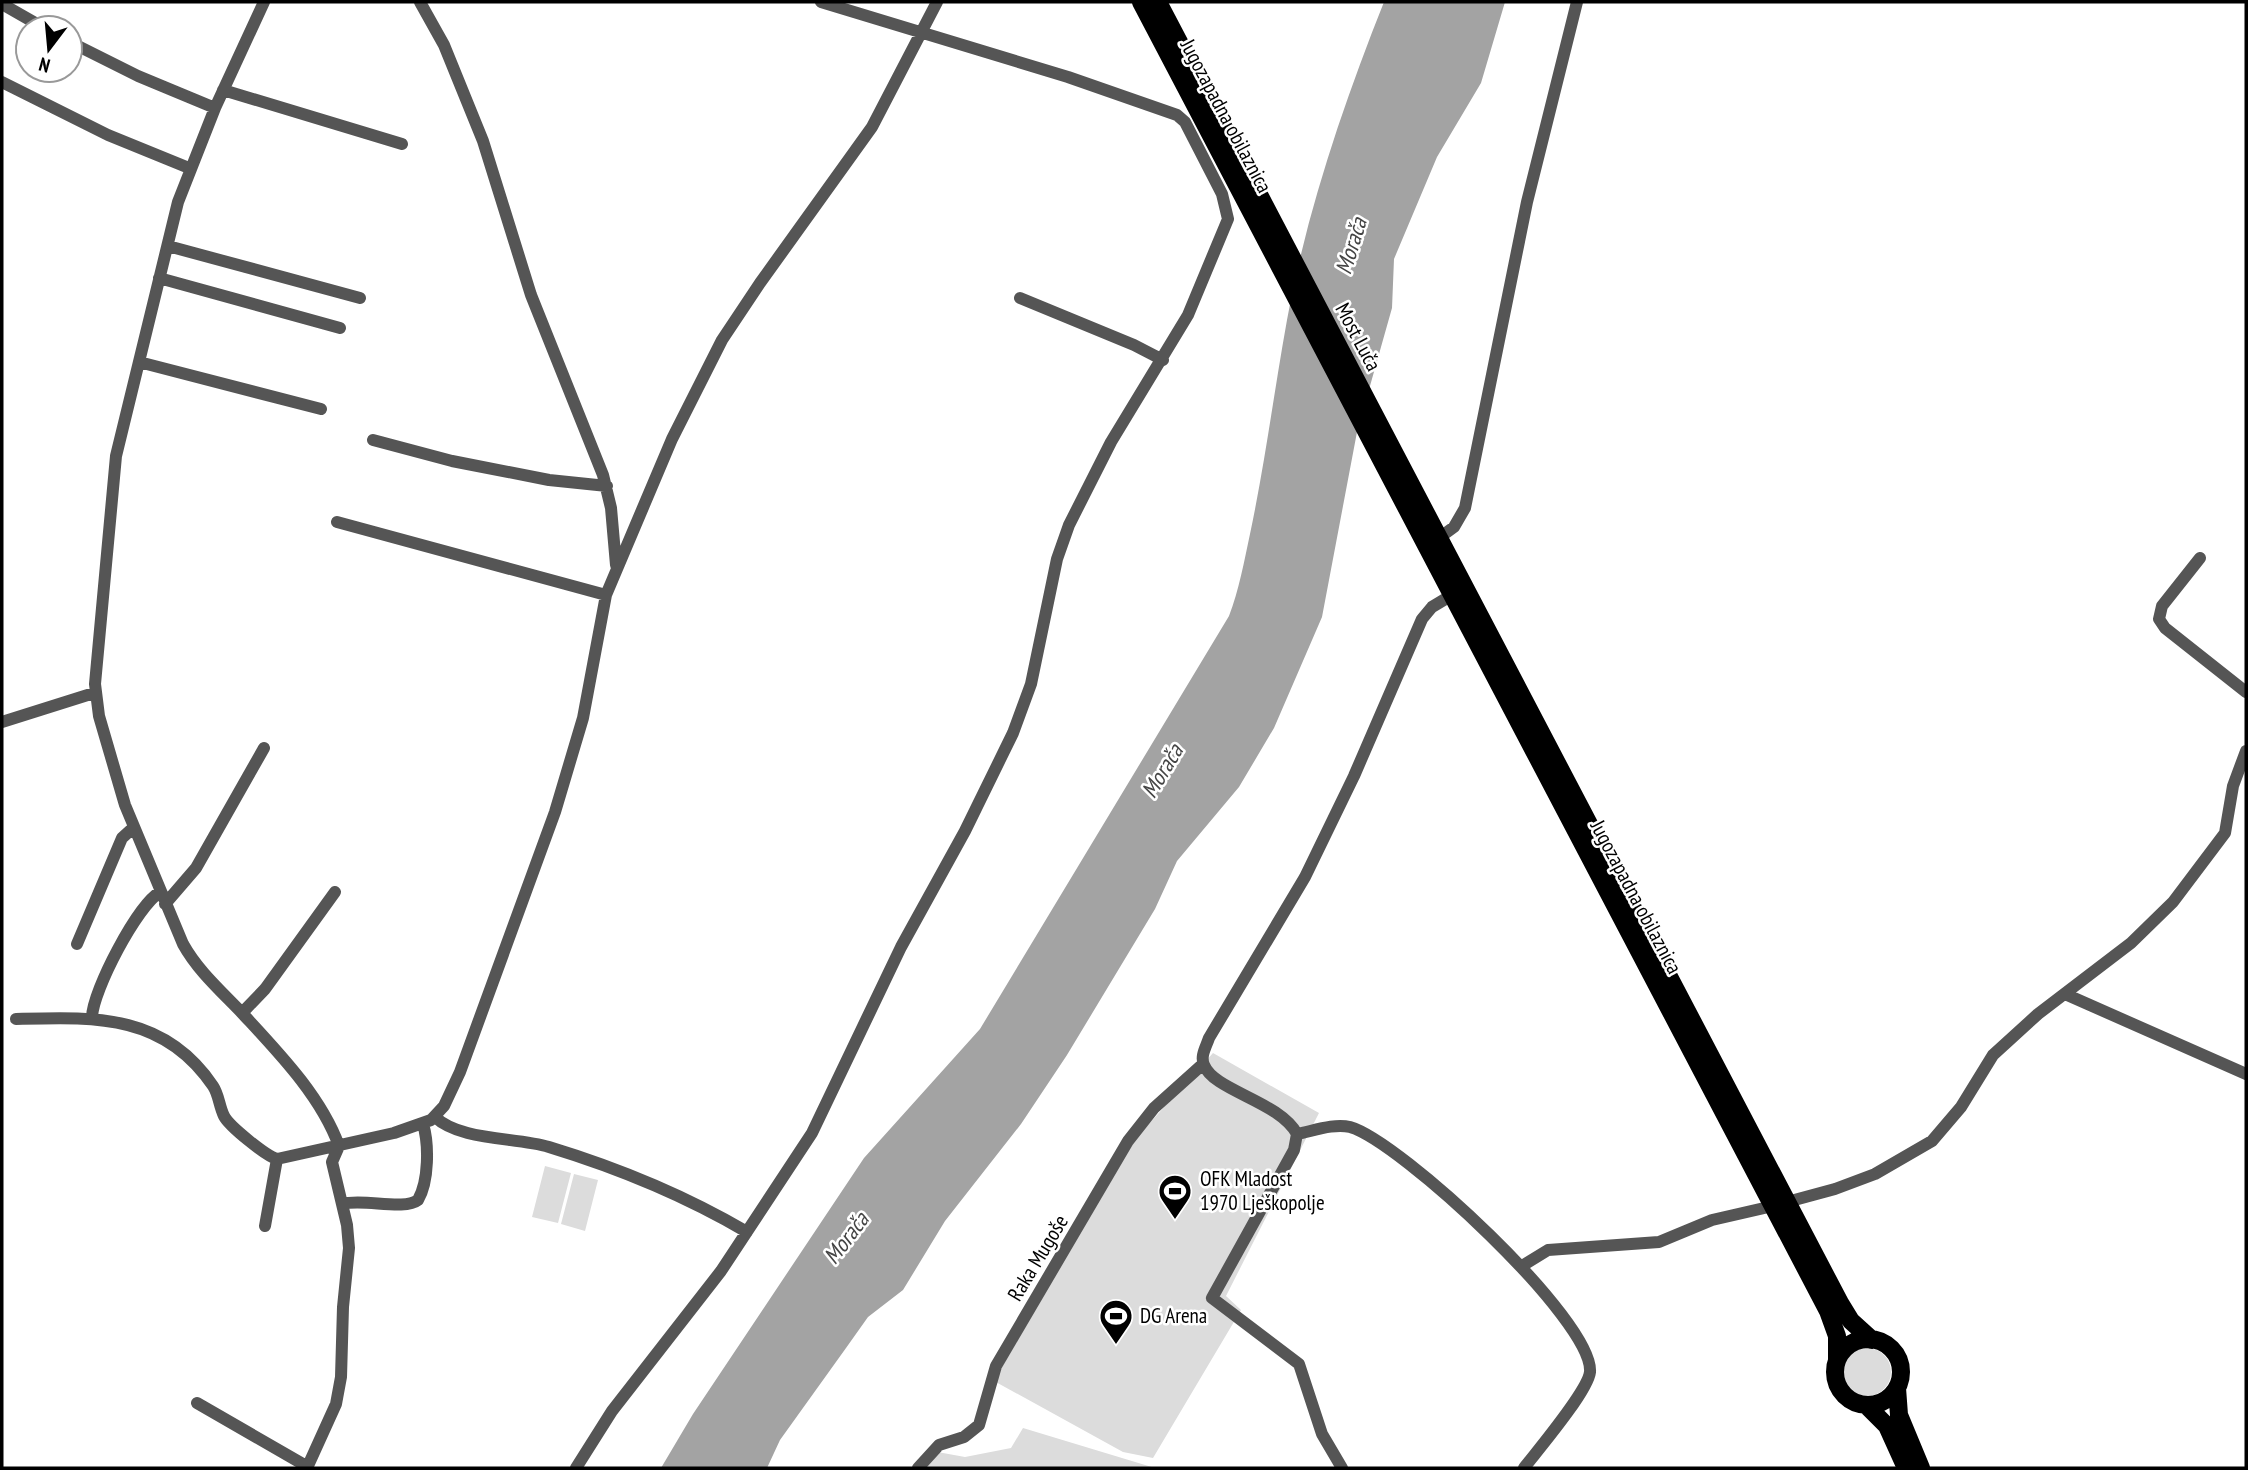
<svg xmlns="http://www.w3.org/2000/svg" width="2248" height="1470" font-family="'PT Sans Narrow',sans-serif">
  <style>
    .green { fill: #dcdcdc }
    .water { fill: #a3a3a3 }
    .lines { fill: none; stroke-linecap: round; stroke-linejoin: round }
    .street { stroke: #555; stroke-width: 12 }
    .primary { stroke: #000; stroke-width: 18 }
    .labels { text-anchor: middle; stroke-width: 5; stroke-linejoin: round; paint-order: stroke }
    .street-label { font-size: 21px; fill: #000; stroke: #fff }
    .poi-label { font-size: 21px; fill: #000; stroke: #fff; text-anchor: start }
    .water-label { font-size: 23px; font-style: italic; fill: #444; stroke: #fff }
  </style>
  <rect width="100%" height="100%" fill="#fff"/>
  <path class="green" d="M1213,1053L1319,1113L1226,1296L1241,1310L1153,1458L1123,1452L994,1381L1129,1146Z
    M545,1166L571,1173L558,1223L532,1217Z
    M574,1174L598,1180L585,1231L561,1224Z
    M1843 1372a24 24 0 1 1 48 0a24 24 0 1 1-48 0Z
    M1023,1428L1155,1468H918L932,1451L965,1457L1011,1448Z"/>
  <path class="water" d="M1384,2H1505L1481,83L1437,157L1394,259L1392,308L1357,432L1322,617L1274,728L1239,787L1177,861L1155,909L1067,1055L1021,1124L945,1221L903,1290L868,1317L846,1348L780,1440L767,1468H661L693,1414L864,1158L980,1029L1229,616C1239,590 1244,562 1250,534C1265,463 1274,392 1287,320C1307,211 1343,105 1384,2Z"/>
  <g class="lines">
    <path class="street" d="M264,2L215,108L178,202L116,456L95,684L99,716L125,805L183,944C198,971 221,991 242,1013C278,1052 321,1096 339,1146
      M420,2L444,45L483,141L531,295L603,475L611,508L616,565
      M2,4L44,28
      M70,42L138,76L215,108
      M2,82L108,135L189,168
      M223,90L402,144
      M168,246L360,298
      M159,278L340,328
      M1020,298L1134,345L1163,360
      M139,362L321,409
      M373,440L452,461L549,480L607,486
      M337,522L606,595
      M1439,538L1454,527L1465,508L1527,202L1577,2
      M2200,558L2162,606L2159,619L2165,628L2246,692
      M2,722L94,693
      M165,904L196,868L264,748
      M77,944L122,838L133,828
      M2065,994L2246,1074
      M242,1013L265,989L335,892
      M92,1017C93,990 137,906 160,892
      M16,1019C94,1017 164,1013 213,1086C219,1095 219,1106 224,1116C229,1126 266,1156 277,1159L394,1133L431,1120L444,1106L460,1072L555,812L583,718L606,595L672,439L722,340L760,283L872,127L937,2
      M435,1117C460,1141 516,1137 549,1147C618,1168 684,1195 747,1232
      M1297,1134C1313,1131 1334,1123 1350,1127C1400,1141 1594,1321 1590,1372C1588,1391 1538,1450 1524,1468
      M1787,1202L1835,1189L1875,1174L1932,1141L1961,1107L1993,1055L2038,1014L2131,943L2173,902L2225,833L2233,786L2246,751
      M342,1204C363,1198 404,1211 418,1200C429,1181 429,1144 423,1124
      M265,1226L277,1159
      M1522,1266L1548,1250L1659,1242L1712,1220L1773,1206
      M197,1403L308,1467
      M307,1468L336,1404L341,1377L343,1307L349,1248L347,1225L332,1162L339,1146
      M576,1468L612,1411L721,1271L812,1133L901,947L965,831L1013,733L1031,684L1057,559L1069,525L1111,442L1188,315L1228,219L1222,194L1185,122L1177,115L1068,77L821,2
      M918,1468L939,1445L964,1437L979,1425L996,1366L1128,1141L1154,1108L1203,1064
      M1342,1468L1322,1434L1299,1364L1212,1298L1294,1150L1297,1134C1279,1101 1214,1091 1204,1065C1200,1056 1206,1047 1209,1038L1305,877L1354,776L1422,619L1432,607L1452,595"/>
    <path class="primary" d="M1141,2L1828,1311L1837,1336V1361
      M1158,2L1840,1303L1851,1321L1872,1340
      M1835 1372a33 33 0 1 1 66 0a33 33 0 1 1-66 0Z
      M1897,1388L1899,1415L1921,1468
      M1866,1405L1887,1426L1906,1468"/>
  </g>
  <defs>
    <symbol id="stadium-pin" viewBox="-11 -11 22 30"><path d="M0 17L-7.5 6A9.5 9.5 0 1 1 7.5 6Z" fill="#000" stroke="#fff"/><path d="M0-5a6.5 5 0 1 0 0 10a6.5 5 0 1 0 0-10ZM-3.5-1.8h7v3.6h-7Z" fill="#fff"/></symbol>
  </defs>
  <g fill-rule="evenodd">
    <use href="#stadium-pin" x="1156" y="1172" width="38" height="52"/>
    <use href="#stadium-pin" x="1097" y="1297" width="38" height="52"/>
  </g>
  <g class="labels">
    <g class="street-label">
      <text transform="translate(1226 116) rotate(62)" y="7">Jugozapadna obilaznica</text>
      <text transform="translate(1358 337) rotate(62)" y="7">Most Luča</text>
      <text transform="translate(1636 897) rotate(62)" y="7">Jugozapadna obilaznica</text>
      <text transform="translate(1038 1258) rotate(-59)" y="7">Raka Mugoše</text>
    </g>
    <g class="poi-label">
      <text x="1200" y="1186">OFK Mladost<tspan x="1200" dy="24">1970 Lješkopolje</tspan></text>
      <text x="1140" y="1323">DG Arena</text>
    </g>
    <g class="water-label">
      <text transform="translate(1351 246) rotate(-73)" y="8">Morača</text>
      <text transform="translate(1162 771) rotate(-59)" y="8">Morača</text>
      <text transform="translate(846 1238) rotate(-53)" y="8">Morača</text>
    </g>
  </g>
  <rect width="2248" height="1470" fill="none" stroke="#000000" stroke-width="7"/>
  <g transform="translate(49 49) rotate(196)"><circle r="33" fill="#ffffff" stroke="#999999" stroke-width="2"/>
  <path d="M0-5L12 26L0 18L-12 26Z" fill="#000000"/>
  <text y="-10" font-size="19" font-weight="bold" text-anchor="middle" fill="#000000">N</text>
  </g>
</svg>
